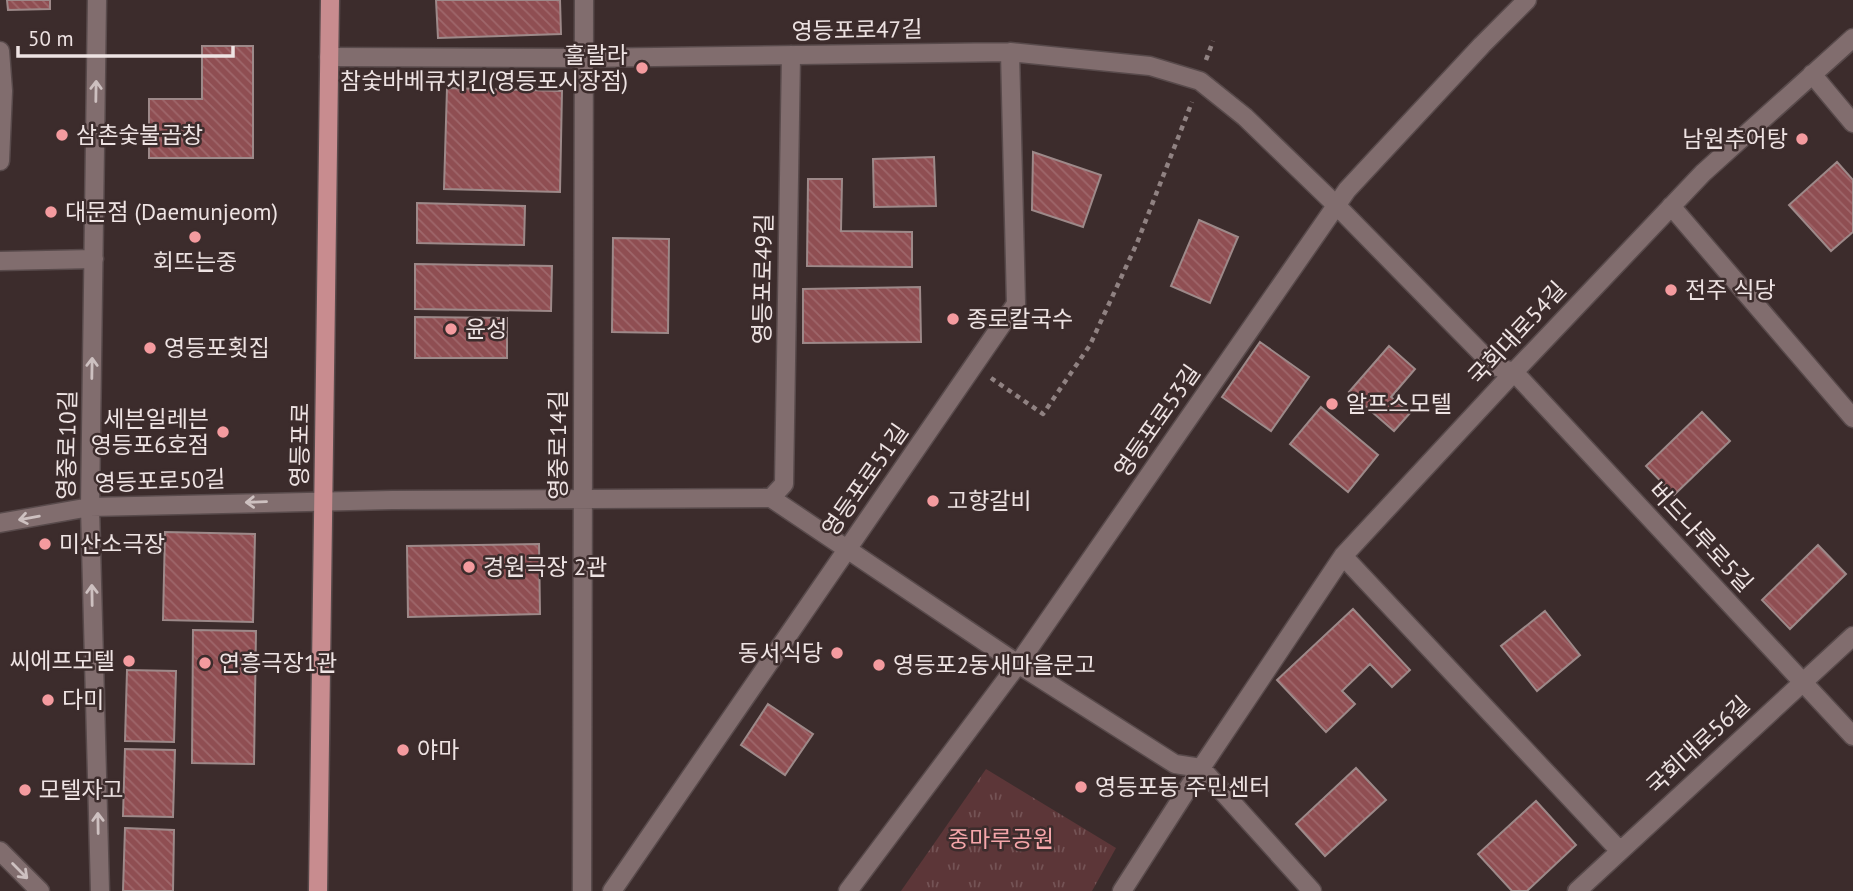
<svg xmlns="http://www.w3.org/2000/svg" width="1853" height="891" font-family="'PT Sans','Noto Sans KR',sans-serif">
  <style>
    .park { fill: url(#park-tufts) }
    .building { fill: url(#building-back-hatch); stroke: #9d8989; stroke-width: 2 }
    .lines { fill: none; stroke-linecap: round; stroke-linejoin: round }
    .minor-casing { stroke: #584a4b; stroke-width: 21 }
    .major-casing { stroke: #584a4b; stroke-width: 21 }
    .path { stroke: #908282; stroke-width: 4.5; stroke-dasharray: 5 5; stroke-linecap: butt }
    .minor { stroke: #816d6e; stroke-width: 18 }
    .major { stroke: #c88c8f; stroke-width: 18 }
    .oneway { stroke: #cdc0c0 }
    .poi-dot { fill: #f49b9f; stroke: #3c2c2c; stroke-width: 2.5 }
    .labels { text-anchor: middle; stroke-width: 5; stroke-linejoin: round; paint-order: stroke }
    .street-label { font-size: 23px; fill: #eee3e3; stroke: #3c2c2c }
    .poi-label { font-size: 23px; fill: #eee3e3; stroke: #3c2c2c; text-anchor: start }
    .park-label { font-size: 23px; fill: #f6a6aa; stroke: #3c2c2c }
  </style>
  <defs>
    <pattern id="park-tufts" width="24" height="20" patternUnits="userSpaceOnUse" patternTransform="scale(1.75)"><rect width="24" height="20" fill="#5c3638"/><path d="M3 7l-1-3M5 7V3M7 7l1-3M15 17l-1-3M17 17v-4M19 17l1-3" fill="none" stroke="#745355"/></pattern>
    <pattern id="building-back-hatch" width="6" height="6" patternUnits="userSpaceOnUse" patternTransform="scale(1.75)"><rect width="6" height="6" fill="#8f4e52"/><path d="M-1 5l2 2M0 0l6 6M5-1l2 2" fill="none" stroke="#9f676b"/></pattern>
  </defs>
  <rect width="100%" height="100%" fill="#3c2c2c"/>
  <path class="park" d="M986,769L1116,848L1092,891H901Z"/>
  <path class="building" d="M7,0H50V9L8,10Z
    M436,0H560L561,34L438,38Z
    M202,46H253V158H149V99H202Z
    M447,88L562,91L560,192L444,189Z
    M1033,152L1101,175L1083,227L1032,210Z
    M934,157L936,206L874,207L873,159Z
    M1837,162L1853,180V232L1831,251L1789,205Z
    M808,179H842L841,231L912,232V267L807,266Z
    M417,203L525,206L524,245L417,243Z
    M1199,220L1238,237L1210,303L1171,286Z
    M613,238L669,239L668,333L612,332Z
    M415,264L552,266L551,311L415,309Z
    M920,287L921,342L803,343V289Z
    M415,317L507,318V358H415Z
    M1260,342L1309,377L1271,431L1222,397Z
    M1389,346L1415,369L1391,397L1410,413L1394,431L1349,392Z
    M1321,407L1378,455L1348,492L1290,444Z
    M1702,412L1730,441L1674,495L1646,466Z
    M165,532L255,534L253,622L163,620Z
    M539,544L540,614L408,617L407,546Z
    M1818,545L1846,574L1790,629L1762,600Z
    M1353,609L1410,670L1392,687L1370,664L1342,691L1355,704L1326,732L1277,680Z
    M1545,611L1580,655L1537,691L1501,646Z
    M193,630L256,631L254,764L192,763Z
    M127,670L176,671L174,742L125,741Z
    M768,704L813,734L785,775L741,745Z
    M125,749L175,750L173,817L123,816Z
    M1356,768L1386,800L1325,856L1296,824Z
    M1536,801L1576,845L1527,891H1512L1478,854Z
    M125,828L174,830L173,891H123Z"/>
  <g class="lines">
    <defs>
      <path id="minor" d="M97,0L90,507L100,891
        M0,51L3,91L0,161
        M329,57L583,58L1010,52L1150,66L1200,81L1245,117L1336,205L1494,366L1514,372L1853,736
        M1812,74L1853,123
        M1671,206L1853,418
        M0,261L94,259
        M771,498L784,484L791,55
        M0,523L90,507L392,500L771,498L1018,664L1175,764L1201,768L1312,891
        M1343,556L1620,851
        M0,851L40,891
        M582,891L584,0
        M612,891L1016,304L1010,52
        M848,891L1018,664L1347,190L1482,45L1527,0
        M1122,891L1201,768L1343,556L1514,372L1703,173L1853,38
        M1577,891L1853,636"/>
      <path id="major" d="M318,891L330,0"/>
    </defs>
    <use href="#minor" class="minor-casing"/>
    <use href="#major" class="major-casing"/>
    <path class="path" d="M1206,60L1213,41
      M991,378L1043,414L1090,345L1137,243L1192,102"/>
    <use href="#minor" class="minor"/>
    <use href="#major" class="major"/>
  </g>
  <defs><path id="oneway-shaft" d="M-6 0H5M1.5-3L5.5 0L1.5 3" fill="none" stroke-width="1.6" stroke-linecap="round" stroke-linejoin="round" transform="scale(1.75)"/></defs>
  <g class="oneway">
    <use href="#oneway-shaft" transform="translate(96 91) rotate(-89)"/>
    <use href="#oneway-shaft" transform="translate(92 368) rotate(-89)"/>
    <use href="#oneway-shaft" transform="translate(256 502) rotate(178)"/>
    <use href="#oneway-shaft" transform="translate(29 518) rotate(170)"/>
    <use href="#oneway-shaft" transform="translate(92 595) rotate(-91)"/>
    <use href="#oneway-shaft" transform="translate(98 823) rotate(-91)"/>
    <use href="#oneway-shaft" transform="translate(20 871) rotate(45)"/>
  </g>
  <g class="poi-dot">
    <circle cx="642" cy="68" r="7"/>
    <circle cx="62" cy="135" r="7"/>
    <circle cx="1802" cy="139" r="7"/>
    <circle cx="51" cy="212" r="7"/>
    <circle cx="195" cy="237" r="7"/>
    <circle cx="1671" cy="290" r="7"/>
    <circle cx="953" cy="319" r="7"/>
    <circle cx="451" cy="329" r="7"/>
    <circle cx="150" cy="348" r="7"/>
    <circle cx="1332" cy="404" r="7"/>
    <circle cx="223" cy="432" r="7"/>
    <circle cx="933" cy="501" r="7"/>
    <circle cx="45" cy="544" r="7"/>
    <circle cx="469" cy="567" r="7"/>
    <circle cx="837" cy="653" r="7"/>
    <circle cx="129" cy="661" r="7"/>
    <circle cx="205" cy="663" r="7"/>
    <circle cx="879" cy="665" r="7"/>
    <circle cx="48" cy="700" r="7"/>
    <circle cx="403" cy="750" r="7"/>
    <circle cx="1081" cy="787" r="7"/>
    <circle cx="25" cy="790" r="7"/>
  </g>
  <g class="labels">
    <g class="street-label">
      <text transform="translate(857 30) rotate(-1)" y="8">영등포로47길</text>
      <text transform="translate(763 279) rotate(-89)" y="8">영등포로49길</text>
      <text transform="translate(1517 333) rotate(-47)" y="8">국회대로54길</text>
      <text transform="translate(1157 421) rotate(-55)" y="8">영등포로53길</text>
      <text transform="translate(67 445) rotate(-89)" y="8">영중로10길</text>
      <text transform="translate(300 445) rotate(-89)" y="8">영등포로</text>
      <text transform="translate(558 445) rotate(-90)" y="8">영중로14길</text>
      <text transform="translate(865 480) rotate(-55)" y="8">영등포로51길</text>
      <text transform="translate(160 481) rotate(-2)" y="8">영등포로50길</text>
      <text transform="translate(1701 537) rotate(47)" y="8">버드나루로5길</text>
      <text transform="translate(1698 745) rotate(-43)" y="8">국회대로56길</text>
    </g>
    <g class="poi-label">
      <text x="628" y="63" text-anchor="end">훌랄라<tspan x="628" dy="26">참숯바베큐치킨(영등포시장점)</tspan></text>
      <text x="76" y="143">삼촌숯불곱창</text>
      <text x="1788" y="147" text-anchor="end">남원추어탕</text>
      <text x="65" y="220">대문점 (Daemunjeom)</text>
      <text x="195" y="270" text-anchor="middle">회뜨는중</text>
      <text x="1685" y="298">전주 식당</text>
      <text x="967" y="327">종로칼국수</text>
      <text x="465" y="337">윤성</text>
      <text x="164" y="356">영등포횟집</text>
      <text x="1346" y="412">알프스모텔</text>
      <text x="209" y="427" text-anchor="end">세븐일레븐<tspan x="209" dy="26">영등포6호점</tspan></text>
      <text x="947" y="509">고향갈비</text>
      <text x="59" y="552">미산소극장</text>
      <text x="483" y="575">경원극장 2관</text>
      <text x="823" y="661" text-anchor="end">동서식당</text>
      <text x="115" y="669" text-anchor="end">씨에프모텔</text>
      <text x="219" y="671">연흥극장1관</text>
      <text x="893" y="673">영등포2동새마을문고</text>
      <text x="62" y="708">다미</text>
      <text x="417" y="758">야마</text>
      <text x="1095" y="795">영등포동 주민센터</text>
      <text x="39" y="798">모텔자고</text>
    </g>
    <g class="park-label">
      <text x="1001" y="847">중마루공원</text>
    </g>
  </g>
  <path d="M18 46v10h215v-10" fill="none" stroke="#eee3e3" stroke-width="3.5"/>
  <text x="28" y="46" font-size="21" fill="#eee3e3" stroke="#3c2c2c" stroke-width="5" paint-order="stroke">50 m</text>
</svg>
